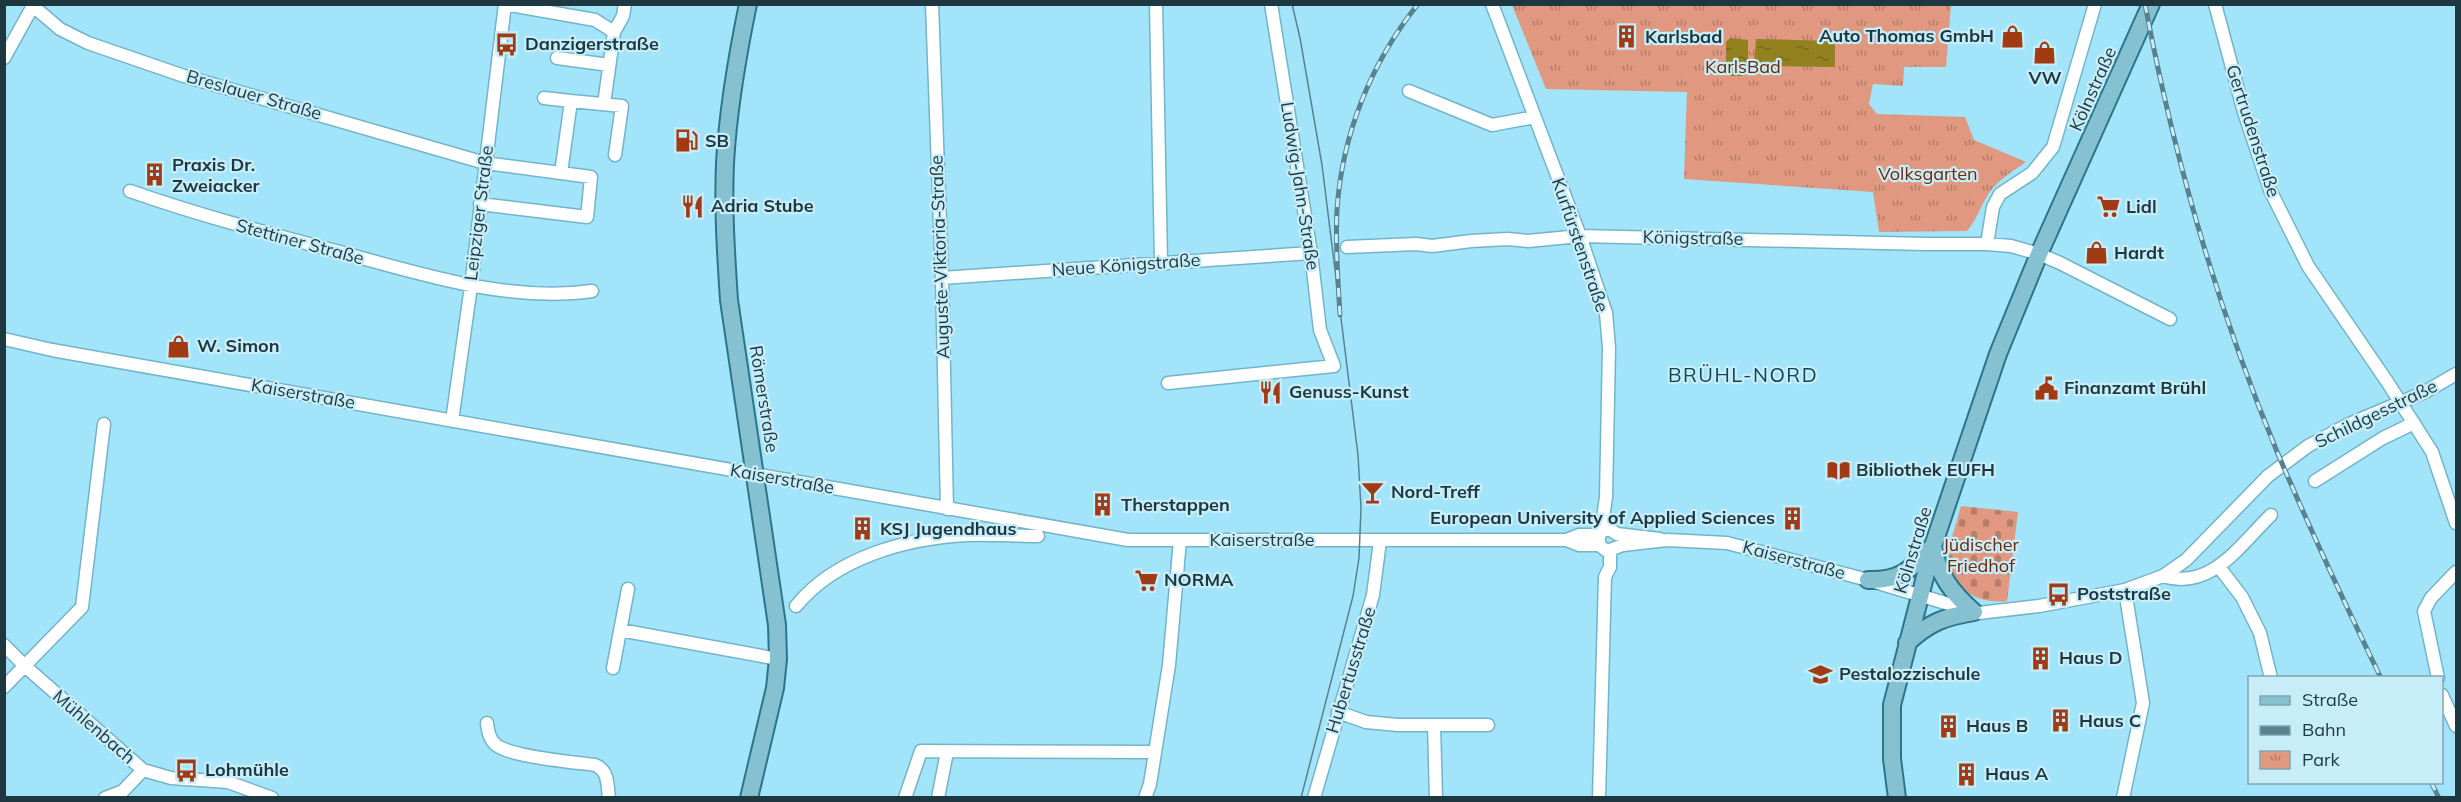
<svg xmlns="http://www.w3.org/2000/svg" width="2461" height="802" font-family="Mulish,sans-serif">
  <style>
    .cemetery { fill: url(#cemetery-stones) }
    .park { fill: url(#park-tufts) }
    .water { fill: url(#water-ripples) }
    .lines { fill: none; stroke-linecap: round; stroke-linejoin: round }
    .minor-casing { stroke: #73b4c8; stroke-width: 15 }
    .major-casing { stroke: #2b768b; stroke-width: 20 }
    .minor { stroke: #fff; stroke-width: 12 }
    .major { stroke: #85c1d1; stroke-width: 16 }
    .tram { stroke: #578391; stroke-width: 1.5 }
    .rail-casing { stroke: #578391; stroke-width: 5 }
    .rail { stroke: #c7edf9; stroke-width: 3; stroke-dasharray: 9; stroke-linecap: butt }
    .labels { text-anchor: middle; stroke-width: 4.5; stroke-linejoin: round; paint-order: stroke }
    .poi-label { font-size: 18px; font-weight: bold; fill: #1d3840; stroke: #c7edf9; text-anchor: start }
    .park-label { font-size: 18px; fill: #722405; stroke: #c7edf9 }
    .street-label { font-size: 18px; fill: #1d3840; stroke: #c7edf9 }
    .neighbourhood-label { font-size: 20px; letter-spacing: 1.5px; fill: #114553; stroke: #c7edf9 }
  </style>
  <defs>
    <pattern id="cemetery-stones" width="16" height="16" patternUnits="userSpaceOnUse" patternTransform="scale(1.5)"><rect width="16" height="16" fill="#e09880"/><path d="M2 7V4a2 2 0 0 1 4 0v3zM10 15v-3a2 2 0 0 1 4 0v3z" fill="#b57d6a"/></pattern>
    <pattern id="park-tufts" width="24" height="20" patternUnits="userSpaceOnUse" patternTransform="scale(1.5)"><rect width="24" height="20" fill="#e09880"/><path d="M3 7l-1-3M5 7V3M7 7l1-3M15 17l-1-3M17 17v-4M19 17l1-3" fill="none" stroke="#b57d6a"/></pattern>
    <pattern id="water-ripples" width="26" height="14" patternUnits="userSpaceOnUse" patternTransform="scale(1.5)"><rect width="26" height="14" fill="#92811e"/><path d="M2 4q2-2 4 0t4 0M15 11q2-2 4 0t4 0" fill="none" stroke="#776b1c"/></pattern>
  </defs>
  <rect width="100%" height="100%" fill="#a2e4f9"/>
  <path class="cemetery" d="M1961,506L2018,512L2007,601C1980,605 1947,589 1949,556C1950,539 1957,522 1961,506Z"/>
  <path class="park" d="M1512,5H1951L1946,67H1904L1903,86L1873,84L1869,104L1877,114L1965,117L1974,140L2026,162C2012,172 1994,182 1986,198C1979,210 1976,220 1967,231L1879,232L1873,192L1684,179L1687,92L1546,89Z"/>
  <path class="water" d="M1730,38L1748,40V61H1754L1756,39L1835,41V67L1745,66L1748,71L1742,76H1731L1726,68V42Z"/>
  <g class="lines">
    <defs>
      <path id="minor" d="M504,4L595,20L614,32L623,16L625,4
        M932,4L942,278L947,509
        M1156,4L1161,262
        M1492,4L1580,236L1606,313L1609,348L1606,497L1601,532
        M2215,4L2244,112L2270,190L2308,266L2388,383L2432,452L2456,523
        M33,6L60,29L88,43L184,76L485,163L591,177L587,217L480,204
        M4,58L34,4
        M557,58L609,65
        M1409,91L1492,125L1535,117
        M544,98L571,101
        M604,104L614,32
        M561,173L571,101L622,106L615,155
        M130,191C198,215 267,233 336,251C418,273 507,303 592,291
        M1987,244L1993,207L2000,194L2032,173L2053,147L2095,4
        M1347,247L1416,244L1432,246L1471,241L1508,239L1528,241L1580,236L1925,244H1987L2011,246L2039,254L2060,263L2170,319
        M942,278L1311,253
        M4,339L52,350L1128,540H1566L1579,535H1599
        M1168,383L1334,366L1320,330L1311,253L1271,4
        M452,421L471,286L505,4
        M2315,481L2383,438L2414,423
        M1599,535V545L1607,551L1623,545L1667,540L1727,543L1868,580L1979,613L2039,606L2125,590L2163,576L2186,560L2268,476L2308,446L2347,425L2425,392L2456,374
        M1599,535L1604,530H1611L1617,534L1660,539
        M1566,540L1579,545H1599
        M2219,567L2242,597L2260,633L2271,678
        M2163,576C2211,591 2240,545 2271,515
        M796,606C836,557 907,538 968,535C991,534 1015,536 1038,536
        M620,630L778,659
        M4,645L26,667L143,770L171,778L228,782L272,798
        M613,668L628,589
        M2438,678L2424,611L2431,598L2456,572
        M4,687L82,607L104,424
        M2442,695L2456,726
        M1338,712L1366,722L1398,725H1488
        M487,723C488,731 489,738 495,744C509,757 574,762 595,765C609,771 607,784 609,798
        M1434,725L1436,798
        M105,798L123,791L143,770
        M905,798L921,751L1155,752
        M938,798L947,752
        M1145,798L1150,784L1169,665L1180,540
        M1314,798L1373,595L1380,541
        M1599,798L1605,577L1610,567V551
        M2123,798L2143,703L2125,590"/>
      <path id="major" d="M748,4C737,57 728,110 725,163C723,209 726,255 729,300L777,625L778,659L775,688L749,798
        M1933,546C1938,575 1953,594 1974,612
        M1868,580C1900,581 1910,570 1931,548
        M1907,643C1930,622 1944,617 1974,612
        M1897,798L1892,759V705L1933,546L1998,354L2039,254L2151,4"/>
    </defs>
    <use href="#minor" class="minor-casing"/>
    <use href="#major" class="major-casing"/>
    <use href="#minor" class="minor"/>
    <use href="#major" class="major"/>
    <path class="tram" d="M1292,4L1300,38L1322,165L1358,455L1361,508L1359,558L1353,596L1301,798"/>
    <defs>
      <path id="rail" d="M2145,4C2174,158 2218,310 2278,454C2310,529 2345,604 2381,678
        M1340,315C1338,279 1335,245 1337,210C1342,134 1371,63 1418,4
        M2431,782L2439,798"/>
    </defs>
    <use href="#rail" class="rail-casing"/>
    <use href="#rail" class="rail"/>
  </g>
  <defs>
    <symbol id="shop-bare" viewBox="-9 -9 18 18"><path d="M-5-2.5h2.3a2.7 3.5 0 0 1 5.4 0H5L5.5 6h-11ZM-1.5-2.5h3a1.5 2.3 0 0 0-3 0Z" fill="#a13b14" stroke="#c7edf9" stroke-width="2.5" paint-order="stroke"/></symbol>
    <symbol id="building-bare" viewBox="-9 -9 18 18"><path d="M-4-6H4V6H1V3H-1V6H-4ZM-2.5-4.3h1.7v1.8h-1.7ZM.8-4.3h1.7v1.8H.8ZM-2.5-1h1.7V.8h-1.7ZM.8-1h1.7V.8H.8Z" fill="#a13b14" stroke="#c7edf9" stroke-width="2.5" paint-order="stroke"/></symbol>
    <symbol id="bus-bare" viewBox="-9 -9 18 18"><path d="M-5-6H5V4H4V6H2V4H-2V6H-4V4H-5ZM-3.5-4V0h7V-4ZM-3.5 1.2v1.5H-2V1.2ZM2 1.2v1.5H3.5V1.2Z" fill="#a13b14" stroke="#c7edf9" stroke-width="2.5" paint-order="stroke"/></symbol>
    <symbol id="fuel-bare" viewBox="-9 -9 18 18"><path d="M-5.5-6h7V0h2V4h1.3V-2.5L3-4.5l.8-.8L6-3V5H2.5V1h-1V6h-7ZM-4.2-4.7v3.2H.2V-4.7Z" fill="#a13b14" stroke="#c7edf9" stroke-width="2.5" paint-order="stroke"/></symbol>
    <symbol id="restaurant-bare" viewBox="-9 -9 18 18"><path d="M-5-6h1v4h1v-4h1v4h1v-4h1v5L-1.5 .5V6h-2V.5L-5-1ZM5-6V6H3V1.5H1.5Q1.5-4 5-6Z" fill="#a13b14" stroke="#c7edf9" stroke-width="2.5" paint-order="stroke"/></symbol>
    <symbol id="supermarket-bare" viewBox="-9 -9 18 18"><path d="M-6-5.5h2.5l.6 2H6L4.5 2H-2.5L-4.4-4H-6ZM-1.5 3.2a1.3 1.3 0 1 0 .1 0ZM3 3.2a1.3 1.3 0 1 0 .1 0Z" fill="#a13b14" stroke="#c7edf9" stroke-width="2.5" paint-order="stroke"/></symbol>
    <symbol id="civic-bare" viewBox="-9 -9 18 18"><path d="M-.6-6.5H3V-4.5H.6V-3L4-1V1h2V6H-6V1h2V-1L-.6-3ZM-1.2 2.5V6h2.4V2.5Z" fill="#a13b14" stroke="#c7edf9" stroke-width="2.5" paint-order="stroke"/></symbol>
    <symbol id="library-bare" viewBox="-9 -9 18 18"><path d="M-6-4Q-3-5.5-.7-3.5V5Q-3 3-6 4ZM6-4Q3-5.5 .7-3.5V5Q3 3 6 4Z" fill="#a13b14" stroke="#c7edf9" stroke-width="2.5" paint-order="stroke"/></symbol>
    <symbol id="bar-bare" viewBox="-9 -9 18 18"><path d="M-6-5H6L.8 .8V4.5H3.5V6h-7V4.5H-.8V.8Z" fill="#a13b14" stroke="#c7edf9" stroke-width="2.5" paint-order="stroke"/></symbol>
    <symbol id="school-bare" viewBox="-9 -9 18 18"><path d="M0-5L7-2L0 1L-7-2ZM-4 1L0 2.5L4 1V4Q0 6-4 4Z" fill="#a13b14" stroke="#c7edf9" stroke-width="2.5" paint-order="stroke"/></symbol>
  </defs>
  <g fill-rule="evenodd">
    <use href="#shop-bare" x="1996" y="20" width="33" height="33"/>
    <use href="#building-bare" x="1610" y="20" width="33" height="33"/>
    <use href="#bus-bare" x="490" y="28" width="33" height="33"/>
    <use href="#shop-bare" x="2028" y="36" width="33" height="33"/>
    <use href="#fuel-bare" x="670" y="124" width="33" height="33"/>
    <use href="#building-bare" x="138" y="158" width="33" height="33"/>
    <use href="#restaurant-bare" x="676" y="190" width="33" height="33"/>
    <use href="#supermarket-bare" x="2092" y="190" width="33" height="33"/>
    <use href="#shop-bare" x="2080" y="236" width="33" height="33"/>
    <use href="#shop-bare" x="162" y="330" width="33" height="33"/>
    <use href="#civic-bare" x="2030" y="372" width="33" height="33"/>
    <use href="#restaurant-bare" x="1254" y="376" width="33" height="33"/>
    <use href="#library-bare" x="1822" y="454" width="33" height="33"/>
    <use href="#bar-bare" x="1356" y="476" width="33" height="33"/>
    <use href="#building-bare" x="1086" y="488" width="33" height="33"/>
    <use href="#building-bare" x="1776" y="502" width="33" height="33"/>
    <use href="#building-bare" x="846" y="512" width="33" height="33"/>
    <use href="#supermarket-bare" x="1130" y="564" width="33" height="33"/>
    <use href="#bus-bare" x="2042" y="578" width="33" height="33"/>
    <use href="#building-bare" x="2024" y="642" width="33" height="33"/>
    <use href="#school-bare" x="1804" y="658" width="33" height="33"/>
    <use href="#building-bare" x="2044" y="704" width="33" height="33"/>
    <use href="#building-bare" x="1932" y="710" width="33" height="33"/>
    <use href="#bus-bare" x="170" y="754" width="33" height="33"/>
    <use href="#building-bare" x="1950" y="758" width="33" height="33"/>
  </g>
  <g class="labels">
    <g class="poi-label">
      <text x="1994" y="42" text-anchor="end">Auto Thomas GmbH</text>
      <text x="1645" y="43">Karlsbad</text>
      <text x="525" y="50">Danzigerstraße</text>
      <text x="2045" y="84" text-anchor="middle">VW</text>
      <text x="705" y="147">SB</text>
      <text x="172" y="171">Praxis Dr.<tspan x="172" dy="21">Zweiacker</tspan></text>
      <text x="711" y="212">Adria Stube</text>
      <text x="2126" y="213">Lidl</text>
      <text x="2114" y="259">Hardt</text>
      <text x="197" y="352">W. Simon</text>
      <text x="2064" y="394">Finanzamt Brühl</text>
      <text x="1289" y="398">Genuss-Kunst</text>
      <text x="1856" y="476">Bibliothek EUFH</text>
      <text x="1391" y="498">Nord-Treff</text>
      <text x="1121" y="511">Therstappen</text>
      <text x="1775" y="524" text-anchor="end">European University of Applied Sciences</text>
      <text x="880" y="535">KSJ Jugendhaus</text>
      <text x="1164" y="586">NORMA</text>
      <text x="2077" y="600">Poststraße</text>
      <text x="2059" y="664">Haus D</text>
      <text x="1839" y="680">Pestalozzischule</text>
      <text x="2079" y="727">Haus C</text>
      <text x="1966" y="732">Haus B</text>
      <text x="205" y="776">Lohmühle</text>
      <text x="1985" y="780">Haus A</text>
    </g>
    <g class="park-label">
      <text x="1743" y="73">KarlsBad</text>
      <text x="1928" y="180">Volksgarten</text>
      <text x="1981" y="551">Jüdischer<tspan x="1981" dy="21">Friedhof</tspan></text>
    </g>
    <g class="street-label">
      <text transform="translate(2093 89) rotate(-66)" y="6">Kölnstraße</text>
      <text transform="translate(254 95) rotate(16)" y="6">Breslauer Straße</text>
      <text transform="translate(2253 131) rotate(72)" y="6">Gertrudenstraße</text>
      <text transform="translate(1300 186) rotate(81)" y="6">Ludwig-Jahn-Straße</text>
      <text transform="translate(479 213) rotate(-83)" y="6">Leipziger Straße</text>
      <text transform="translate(1693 238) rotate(1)" y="6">Königstraße</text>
      <text transform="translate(300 242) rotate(15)" y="6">Stettiner Straße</text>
      <text transform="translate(1580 245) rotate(71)" y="6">Kurfürstenstraße</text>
      <text transform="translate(940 257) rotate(-92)" y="6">Auguste-Viktoria-Straße</text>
      <text transform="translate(1126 265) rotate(-4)" y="6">Neue Königstraße</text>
      <text transform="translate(303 394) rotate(10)" y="6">Kaiserstraße</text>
      <text transform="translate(764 399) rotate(81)" y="6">Römerstraße</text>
      <text transform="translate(2376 414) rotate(-26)" y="6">Schildgesstraße</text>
      <text transform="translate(782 479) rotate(10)" y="6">Kaiserstraße</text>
      <text x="1262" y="546">Kaiserstraße</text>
      <text transform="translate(1913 550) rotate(-73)" y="6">Kölnstraße</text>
      <text transform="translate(1794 560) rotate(15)" y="6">Kaiserstraße</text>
      <text transform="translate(1351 670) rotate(-73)" y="6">Hubertusstraße</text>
      <text transform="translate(94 727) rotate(41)" y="6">Mühlenbach</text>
    </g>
    <g class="neighbourhood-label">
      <text x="1743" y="382">BRÜHL-NORD</text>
    </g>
  </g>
  <rect width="2461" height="802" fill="none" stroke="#1d3840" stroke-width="12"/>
  <rect x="2248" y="676" width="195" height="108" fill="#c7edf9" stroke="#83a5af" stroke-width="1.5"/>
  <rect x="2260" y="696" width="30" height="9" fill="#85c1d1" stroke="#83a5af" stroke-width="1.5"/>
  <text x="2302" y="706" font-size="18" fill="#1d3840">Straße</text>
  <rect x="2260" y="726" width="30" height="9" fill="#578391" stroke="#83a5af" stroke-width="1.5"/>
  <text x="2302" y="736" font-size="18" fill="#1d3840">Bahn</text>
  <rect x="2260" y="751" width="30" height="18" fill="url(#park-tufts)" stroke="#83a5af" stroke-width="1.5"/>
  <text x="2302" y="766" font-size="18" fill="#1d3840">Park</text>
</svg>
